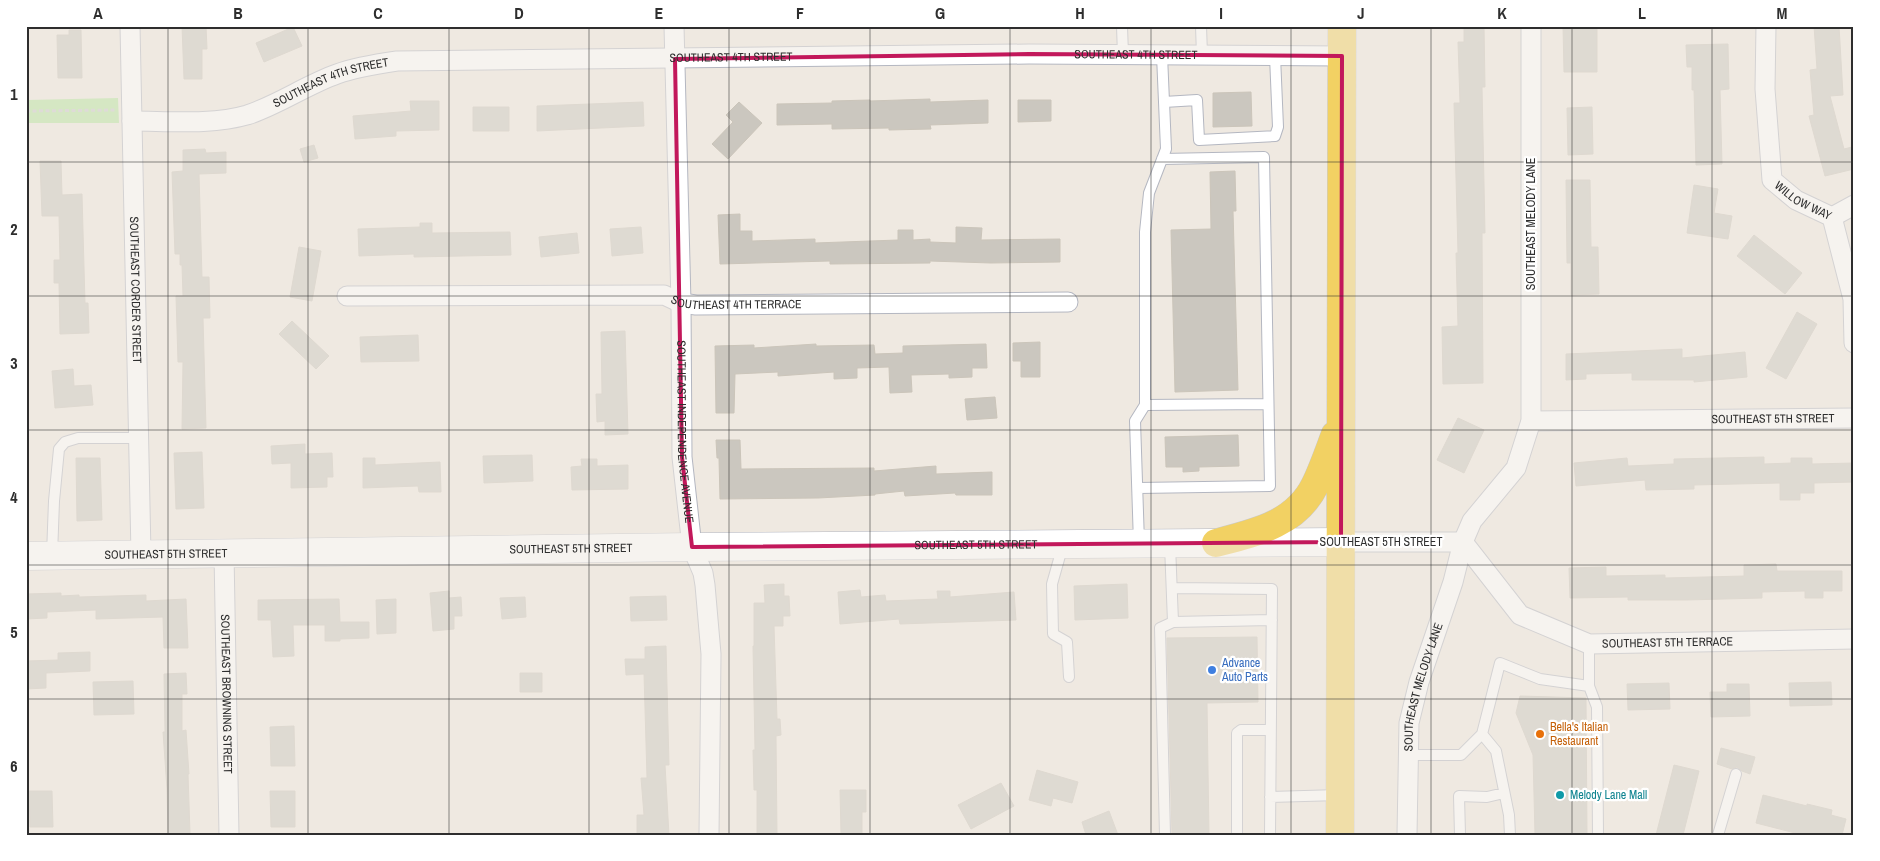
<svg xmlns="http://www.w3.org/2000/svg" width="1880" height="861" font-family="'Archivo Narrow',sans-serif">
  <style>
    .green { fill: #b6e59e }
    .building { fill: #cbc7bf; stroke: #cbc5ba }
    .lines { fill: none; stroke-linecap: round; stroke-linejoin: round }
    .lane-casing { stroke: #b4b7c1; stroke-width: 12 }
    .street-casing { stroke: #b4b7c1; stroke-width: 21 }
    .secondary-casing { stroke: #b4b7c1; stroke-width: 29 }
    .primary-casing { stroke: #c9c9c9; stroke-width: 29 }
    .path { stroke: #c9c9c9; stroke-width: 3; stroke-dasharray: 4 2.5; stroke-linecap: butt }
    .lane { stroke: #fff; stroke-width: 10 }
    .street { stroke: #fff; stroke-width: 19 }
    .secondary { stroke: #fff; stroke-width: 28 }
    .primary { stroke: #f2d163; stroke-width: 28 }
    .marked { fill: none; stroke: #c2185b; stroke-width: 4; stroke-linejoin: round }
    .grid { fill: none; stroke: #2e2e2e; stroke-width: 1; stroke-opacity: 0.55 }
    .shop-dot { fill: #3f7fe0; stroke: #fff; stroke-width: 2 }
    .food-dot { fill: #e8710a; stroke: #fff; stroke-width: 2 }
    .culture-dot { fill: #0f9aa8; stroke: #fff; stroke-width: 2 }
    .labels { text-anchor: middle; stroke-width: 4.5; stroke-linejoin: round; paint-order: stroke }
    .street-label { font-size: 12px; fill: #2e2e2e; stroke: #fff }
    .shop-label { font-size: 12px; fill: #366cbe; stroke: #fff; text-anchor: start }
    .food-label { font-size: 12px; fill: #c56008; stroke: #fff; text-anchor: start }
    .culture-label { font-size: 12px; fill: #0d838f; stroke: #fff; text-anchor: start }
    .neatline { fill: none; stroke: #2e2e2e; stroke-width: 2 }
    .grid-label { font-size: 16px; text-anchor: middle; font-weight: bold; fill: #2e2e2e }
  </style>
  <rect width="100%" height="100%" fill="#efe9e1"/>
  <path class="green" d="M118,98L119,123H26V100Z"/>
  <path class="building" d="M182,26H206L207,49H202V79H184Z
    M1464,26H1484L1485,87H1482L1485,233H1482L1483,383L1443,384L1442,327L1458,326L1456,253H1458L1454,103H1460L1458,42H1464Z
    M1563,26H1597V72H1564Z
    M1814,26H1839L1843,95L1830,96L1844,149L1852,147L1854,154V169L1825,176L1809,116L1814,115L1810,70L1817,69Z
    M293,27L302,46L264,62L256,43Z
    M69,30H81L82,78H58L57,35H69Z
    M1728,44L1729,89L1720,90L1722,164L1696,165L1694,90H1692V67H1687L1686,45Z
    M1251,92L1252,126L1213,127V93Z
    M930,99V102L988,100V123L930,125L931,129L889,130V128L832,129V124L777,125V104L832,103V101L870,100V101Z
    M1018,100H1051V121L1018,122Z
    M410,101H439V130L396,131V136L355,139L353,116L411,111Z
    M643,102L644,126L537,131V106Z
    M739,102L762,123L728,159L712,144L733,122L726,115Z
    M473,107H509V131H473Z
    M1592,107L1593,154L1568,155L1567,108Z
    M314,145L318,158L304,162L300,149Z
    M205,149L206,153L226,152V173L199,174L202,277H209L210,318H203L206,428L182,429L183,362H178L176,296H183L182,265H180V254H175L172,172L183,171V150Z
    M40,161H61L62,195L82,194L85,303H88L89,333L60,334L59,283H54V260H60L59,216H42Z
    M1235,171L1236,211H1233L1238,390L1175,392L1171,230L1211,229L1210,172Z
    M1566,180H1590L1591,247H1598L1599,294L1571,295V263H1567Z
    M1694,185L1718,189L1714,213L1732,216L1728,239L1687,233Z
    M740,214V231H752V241L815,239V243L898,240V230H913V240L930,239V242L956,243V227L982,228L981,240L1060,239V262L991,263L930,261V263L830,264V261L720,264L718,215Z
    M420,223H432V233L510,232L511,255L414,257V254L359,256L358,229L420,227Z
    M641,227L643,253L612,256L610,229Z
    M577,233L579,253L541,257L539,237Z
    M1754,235L1802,273L1785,294L1737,256Z
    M299,247L321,251L312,301L290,297Z
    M1797,312L1817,324L1786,379L1766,368Z
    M292,321L329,356L316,369L279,334Z
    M625,331L628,434L605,435V421L597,422L596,394H602L601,332Z
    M418,335L419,361L361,362L360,337Z
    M1040,342V377H1021V361H1013V343Z
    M816,344V346L874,345L875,354L903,353V346L986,344L987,368H972V377L949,378V374L911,375L912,392L890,393L889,367L857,368V378L834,379V372L778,376V372L735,374L734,413H716L715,346L754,345V348Z
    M1682,349V358L1745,352L1747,377L1694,382V380H1632V373L1586,374V379L1566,380V354Z
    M73,369L74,386L91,385L93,405L55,408L52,371Z
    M995,397L997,418L967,420L965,399Z
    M1458,418L1484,430L1464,473L1437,460Z
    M1238,435L1239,466L1199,467V471L1183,472V467H1166L1165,437Z
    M716,440H740L741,469L874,468V471L936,466V474L992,472V495H956L955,493L905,496L904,491L875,494V495L818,498L720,499L719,458H717Z
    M305,444V454L332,453L333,477H327V487L291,488V463L272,464L271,446Z
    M202,452L204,508L176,509L174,453Z
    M532,455L533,481L484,483L483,456Z
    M1764,457V464L1791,463V458H1812V464L1854,463V482L1814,483V493H1800V500H1780V483L1694,485V489L1646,490L1645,480L1576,486L1574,463L1627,458L1628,466L1674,464V459Z
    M76,458H100L102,520L77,521Z
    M363,458H375V465L440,462L441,492H419L418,486L363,488Z
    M581,459H597V466L628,465V489L572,490L571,467L582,466Z
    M1776,564L1777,571H1842V591H1823V598H1805V591L1762,592V598L1686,600H1628V597L1570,598L1569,568L1606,567V576L1665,575V578L1744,576V565Z
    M784,584V596H789L790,616H783V626H774L777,719H780L781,735L776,736L777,835H757V790H754L753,750H755L753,646H754V603H765L764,585Z
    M1127,584L1128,618L1075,620L1074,586Z
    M860,590L861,597L885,595L886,601L938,599L937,591H950V597L1014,592L1016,620L900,624L899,619L840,624L838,592Z
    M449,591V598L461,597L462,616H454V629L433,631L430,593Z
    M61,593V596L79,595V597L146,595V601L186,599L188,648H164L163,617L96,619V610L47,612V618L26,619V594Z
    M666,596L667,620L631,621L630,597Z
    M525,597L526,617L502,619L500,598Z
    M339,599L340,622H369V638L340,639V641H325V625H293L294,656L273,657L271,620H258V600Z
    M396,599V633L377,634L376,600Z
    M1257,637L1258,702L1207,703L1209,835H1172L1167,638Z
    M666,646L669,765H665L669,835H637V815H644L641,778H647L644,674L626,675L625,659H645V647Z
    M90,652V671L46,673V688L26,689V661L58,660V653Z
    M186,673L187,694H182V731L186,730L189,774H188L190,834L168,835L167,789L163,732H165L164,674Z
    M520,673H542V692H520Z
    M133,681L134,714L94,715L93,682Z
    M1831,682L1832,705L1790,706L1789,683Z
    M1669,683L1670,709L1628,710L1627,684Z
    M1727,684H1749L1750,716L1711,717L1710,692H1727Z
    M1520,696L1586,698L1587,835H1535L1533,755L1516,713Z
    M294,726L295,766H271L270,727Z
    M1721,748L1755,757L1750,774L1742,771L1737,767L1732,769L1717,764Z
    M1674,765L1699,771L1683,835H1656Z
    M1037,770L1078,782L1072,803L1053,798L1051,806L1029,800Z
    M1001,783L1014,806L971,829L958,805Z
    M840,790H866V812H862V833L841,834Z
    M29,791H52L53,827H30Z
    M270,791H295V827H271Z
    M1763,795L1807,806V804L1832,810L1831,815L1846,819L1842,835H1803L1756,823Z
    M1109,811L1118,835H1086L1082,822Z"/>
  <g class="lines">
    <defs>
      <path id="lane" d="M1122,26L1123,55
        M1201,26L1202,55
        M1164,102L1197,100L1199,140L1275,136L1278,127L1275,56
        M1145,405L1268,404
        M1138,488L1270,486L1264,157L1162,159
        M1139,543L1135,421L1145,405V232L1149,193L1166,149L1162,55
        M1063,545L1052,584L1053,634L1067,642L1069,677
        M52,555L54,501L59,449L65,442L78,438H138
        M1172,588L1272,589L1270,835
        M1173,622L1272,620
        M1589,686L1597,707L1598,835
        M1408,755H1461L1482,734
        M1270,797L1339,795
        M1165,835L1160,628L1173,622L1170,545
        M1237,835V733L1241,730H1270
        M1460,835L1459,796L1487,797L1504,793
        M1510,835L1509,815L1496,751L1482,734L1500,663L1540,679L1589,686V644
        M1718,835L1736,774"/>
      <g id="street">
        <path id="s1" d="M130,26L141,554"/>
        <path id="s2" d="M674,26L681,303L682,457L692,547L703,573L705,585L711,654L709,835"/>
        <path id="s3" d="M1766,26L1765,89L1772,180L1796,200L1832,217L1853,299L1854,343"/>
        <path id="s4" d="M132,121C168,121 213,125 247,115C278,105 306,85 337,74C356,67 376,64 397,61L1029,54L1342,56"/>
        <path d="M1832,217L1854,205"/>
        <path id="s5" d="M347,296L664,295L681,303L696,305L1068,302"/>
        <path id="s6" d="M1531,421L1854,418"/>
        <path d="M1341,542H1463"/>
        <path id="s7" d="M1463,542L1520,615L1589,644L1854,639"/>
        <path id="s8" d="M224,553L229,835"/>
        <path id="s9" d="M1407,835L1409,723L1419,682L1453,582L1463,542L1472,521L1516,468L1531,421V26"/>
      </g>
      <g id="secondary">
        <path id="s10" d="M26,556L692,547L1341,542"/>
      </g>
      <path id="primary" d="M1216,543C1255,533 1296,524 1315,485C1323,469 1329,451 1335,435
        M1340,835L1342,26"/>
    </defs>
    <use href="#lane" class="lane-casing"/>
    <use href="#street" class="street-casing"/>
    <use href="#secondary" class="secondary-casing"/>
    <use href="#primary" class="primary-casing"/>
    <path class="path" d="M26,111L116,110"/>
    <use href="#lane" class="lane"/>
    <use href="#street" class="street"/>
    <use href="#secondary" class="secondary"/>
    <use href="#primary" class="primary"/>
  </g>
  <path d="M0 0H1880V861H0ZM1029,54L1342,56L1341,542L692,547L682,457L675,59Z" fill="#efe9e1" fill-opacity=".55" fill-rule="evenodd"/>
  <path class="marked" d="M1029,54L1342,56L1341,542L692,547L682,457L675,59Z"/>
  <path class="grid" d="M168,26V835M308,26V835M449,26V835M589,26V835M729,26V835M870,26V835M1010,26V835M1151,26V835M1291,26V835M1431,26V835M1572,26V835M1712,26V835M26,162H1854M26,296H1854M26,430H1854M26,565H1854M26,699H1854"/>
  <circle class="shop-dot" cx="1212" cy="670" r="5"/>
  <circle class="food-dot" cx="1540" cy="734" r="5"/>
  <circle class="culture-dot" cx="1560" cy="795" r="5"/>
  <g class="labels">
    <g class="street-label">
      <text dy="4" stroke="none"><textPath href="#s4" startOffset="1015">SOUTHEAST 4TH STREET</textPath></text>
      <text dy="4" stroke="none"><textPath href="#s4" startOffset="610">SOUTHEAST 4TH STREET</textPath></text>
      <text dy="4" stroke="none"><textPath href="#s4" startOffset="206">SOUTHEAST 4TH STREET</textPath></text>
      <text dy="4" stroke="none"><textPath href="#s3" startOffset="192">WILLOW WAY</textPath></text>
      <text transform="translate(1531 224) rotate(-90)" y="4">SOUTHEAST MELODY LANE</text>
      <text dy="4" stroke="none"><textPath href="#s1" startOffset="264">SOUTHEAST CORDER STREET</textPath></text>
      <text dy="4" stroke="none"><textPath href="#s5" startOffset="391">SOUTHEAST 4TH TERRACE</textPath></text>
      <text dy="4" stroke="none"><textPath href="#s6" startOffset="242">SOUTHEAST 5TH STREET</textPath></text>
      <text dy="4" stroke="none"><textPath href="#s2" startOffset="406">SOUTHEAST INDEPENDENCE AVENUE</textPath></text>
      <text x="1381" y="546">SOUTHEAST 5TH STREET</text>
      <text dy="4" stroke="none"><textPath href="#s10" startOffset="950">SOUTHEAST 5TH STREET</textPath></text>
      <text dy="4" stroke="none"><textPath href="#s10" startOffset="545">SOUTHEAST 5TH STREET</textPath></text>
      <text dy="4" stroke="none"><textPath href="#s10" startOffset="140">SOUTHEAST 5TH STREET</textPath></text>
      <text dy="4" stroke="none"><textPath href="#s7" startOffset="246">SOUTHEAST 5TH TERRACE</textPath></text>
      <text dy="4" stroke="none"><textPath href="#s9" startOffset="150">SOUTHEAST MELODY LANE</textPath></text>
      <text dy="4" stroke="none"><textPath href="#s8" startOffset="141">SOUTHEAST BROWNING STREET</textPath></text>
    </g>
    <g class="shop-label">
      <text x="1222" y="667">Advance<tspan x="1222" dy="14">Auto Parts</tspan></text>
    </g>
    <g class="food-label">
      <text x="1550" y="731">Bella's Italian<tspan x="1550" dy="14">Restaurant</tspan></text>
    </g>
    <g class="culture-label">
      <text x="1570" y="799">Melody Lane Mall</text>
    </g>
  </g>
  <rect width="1880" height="861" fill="none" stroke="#ffffff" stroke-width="55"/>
  <rect x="28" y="28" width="1824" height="806" class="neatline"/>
  <g class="grid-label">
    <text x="98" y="19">A</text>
    <text x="238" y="19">B</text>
    <text x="378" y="19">C</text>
    <text x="519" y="19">D</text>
    <text x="659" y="19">E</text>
    <text x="800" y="19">F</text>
    <text x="940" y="19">G</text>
    <text x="1080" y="19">H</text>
    <text x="1221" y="19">I</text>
    <text x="1361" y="19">J</text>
    <text x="1502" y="19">K</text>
    <text x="1642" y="19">L</text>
    <text x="1782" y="19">M</text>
    <text x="14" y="100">1</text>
    <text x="14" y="235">2</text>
    <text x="14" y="369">3</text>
    <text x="14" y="503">4</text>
    <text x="14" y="638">5</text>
    <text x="14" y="772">6</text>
  </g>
</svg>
